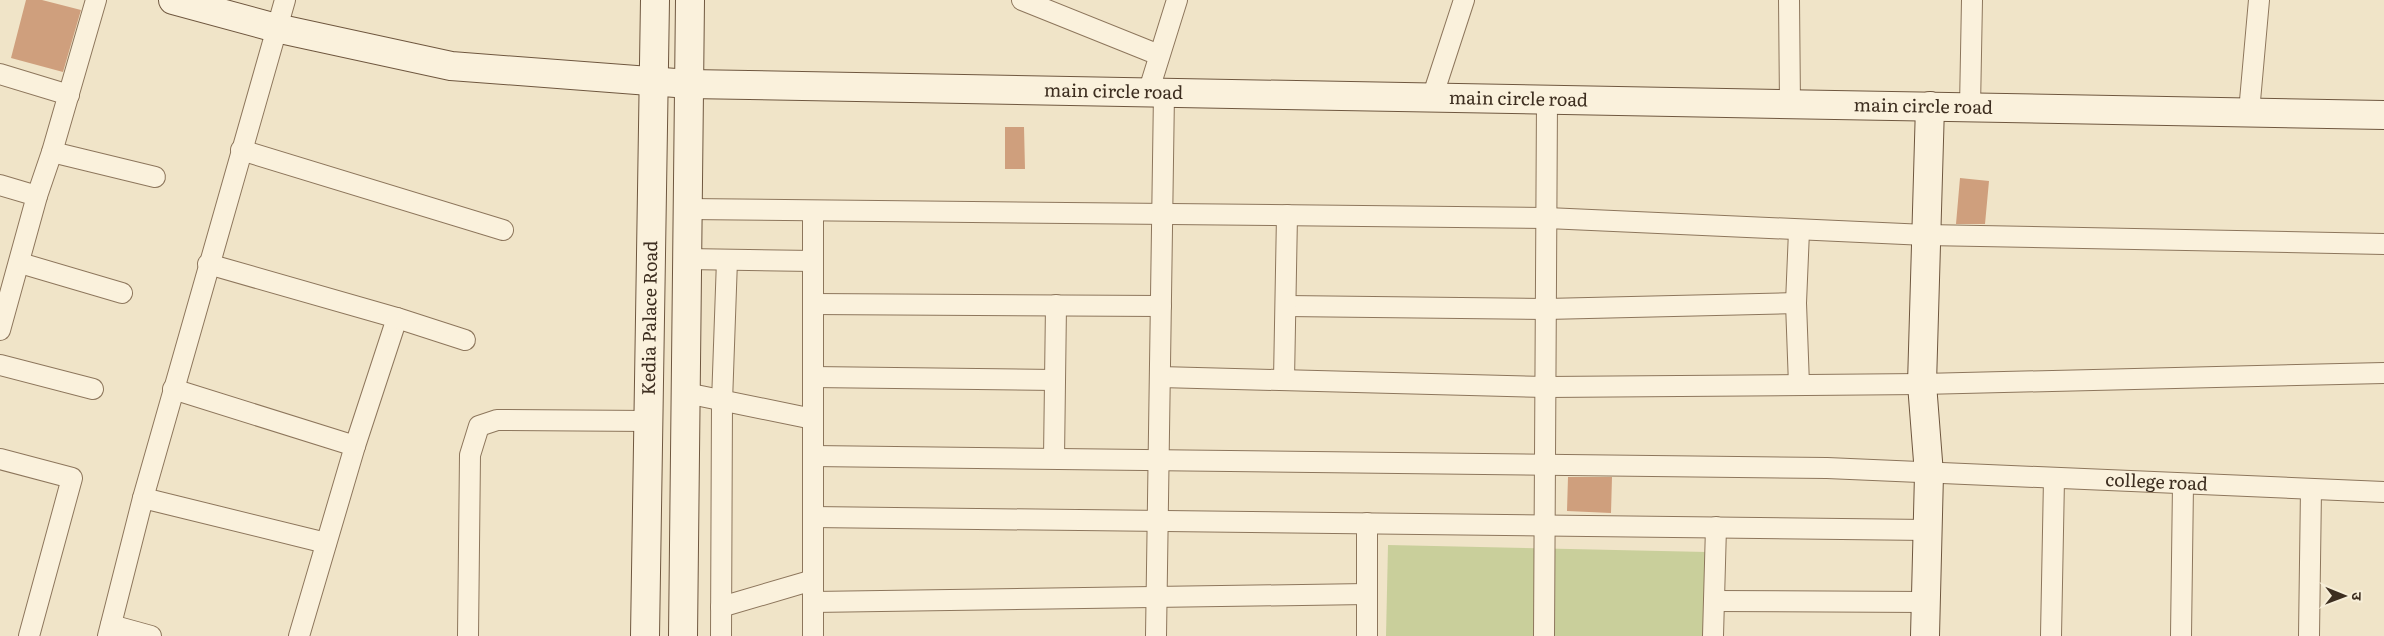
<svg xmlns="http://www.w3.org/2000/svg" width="2384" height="636" font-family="Literata,'Noto Sans Devanagari',serif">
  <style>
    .green { fill: #c9cf9b }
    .building { fill: #cf9f7d }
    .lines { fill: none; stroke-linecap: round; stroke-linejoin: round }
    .street-casing { stroke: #8d765c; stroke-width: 22 }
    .secondary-casing { stroke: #6f573f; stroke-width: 30 }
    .street { stroke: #faf1dc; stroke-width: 20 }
    .secondary { stroke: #faf1dc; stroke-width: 28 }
    .labels { text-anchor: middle; stroke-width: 4; stroke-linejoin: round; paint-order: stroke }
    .street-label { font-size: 18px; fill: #3d2e20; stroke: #f7eed8 }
  </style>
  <rect width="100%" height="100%" fill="#f0e4c8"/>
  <path class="green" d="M1388,545L1707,552L1705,636H1386Z"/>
  <path class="building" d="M26,0H42L81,10L63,72L11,58Z
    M1005,127H1024L1025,169H1005Z
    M1960,178L1989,181L1985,224H1956Z
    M1568,477H1612L1611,513L1567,511Z"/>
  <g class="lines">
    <defs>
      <g id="street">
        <path d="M1022,0L1159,55"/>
        <path d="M1789,0L1790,104"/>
        <path d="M0,74L69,95"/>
        <path d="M1148,93L1177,0"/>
        <path d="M1432,98L1464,0"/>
        <path d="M1970,107L1972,0"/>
        <path d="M2249,112L2259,0"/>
        <path d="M241,150L503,230"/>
        <path d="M52,152L155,177"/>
        <path d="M0,185L37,196"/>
        <path d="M688,209L1547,218L1926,235L2384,244"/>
        <path d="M687,259L813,261"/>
        <path d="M20,263L122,293"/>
        <path d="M208,264L397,318L355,446L299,636"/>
        <path d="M813,304L1161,306"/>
        <path d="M1286,306L1546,309L1796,303"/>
        <path d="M397,318L465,340"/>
        <path d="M0,330L37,196L52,152L96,0"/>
        <path d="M0,365L93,389"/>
        <path d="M813,377L1055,380"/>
        <path d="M1160,377L1546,387L1922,384L2384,373"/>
        <path d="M1284,380L1287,215"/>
        <path d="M1799,385L1796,303L1799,231"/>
        <path d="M173,389L355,446"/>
        <path d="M686,393L813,419"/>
        <path id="s1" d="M813,456L1827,468L2384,492"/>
        <path d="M1054,458L1056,305"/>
        <path d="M0,459L72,478L29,636"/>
        <path d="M143,498L326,543"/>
        <path d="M813,517L1927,530"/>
        <path d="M1714,601L1925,602"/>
        <path d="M813,602L1367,594"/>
        <path d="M721,607L813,580"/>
        <path d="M111,625L151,636"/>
        <path d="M108,636L143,498L285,0"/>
        <path d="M468,636L470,455L479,426L497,420L648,421"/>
        <path d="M721,636L722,402L727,260"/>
        <path d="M813,636V211"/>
        <path d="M1156,636L1164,93"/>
        <path d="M1367,636V523"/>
        <path d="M1544,636L1547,100"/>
        <path d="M1713,636L1716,527"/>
        <path d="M2051,636L2054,479"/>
        <path d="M2181,636L2183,484"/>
        <path d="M2309,636L2311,489"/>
      </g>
      <g id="secondary">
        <path id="s2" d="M173,0L276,28L451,66L689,84L2384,115"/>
        <path id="s3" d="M645,636L655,0"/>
        <path d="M683,636L690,0"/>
        <path d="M1925,636L1929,474L1922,384L1930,106"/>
      </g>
    </defs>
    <use href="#street" class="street-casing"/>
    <use href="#secondary" class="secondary-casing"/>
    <use href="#street" class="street"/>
    <use href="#secondary" class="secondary"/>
  </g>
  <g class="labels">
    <g class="street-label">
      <text dy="6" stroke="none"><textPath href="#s2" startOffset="949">main circle road</textPath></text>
      <text dy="6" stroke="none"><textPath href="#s2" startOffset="1354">main circle road</textPath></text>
      <text dy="6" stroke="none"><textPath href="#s2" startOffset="1759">main circle road</textPath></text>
      <text dy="6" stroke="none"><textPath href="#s3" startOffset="318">Kedia Palace Road</textPath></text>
      <text dy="6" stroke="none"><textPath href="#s1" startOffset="1344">college road</textPath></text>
    </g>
  </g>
  <g transform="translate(2344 596) rotate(91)" stroke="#f7eed8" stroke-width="4" paint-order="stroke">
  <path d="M0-4L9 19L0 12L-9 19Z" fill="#3d2e20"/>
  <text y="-8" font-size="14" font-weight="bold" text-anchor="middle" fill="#3d2e20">उ</text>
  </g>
</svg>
